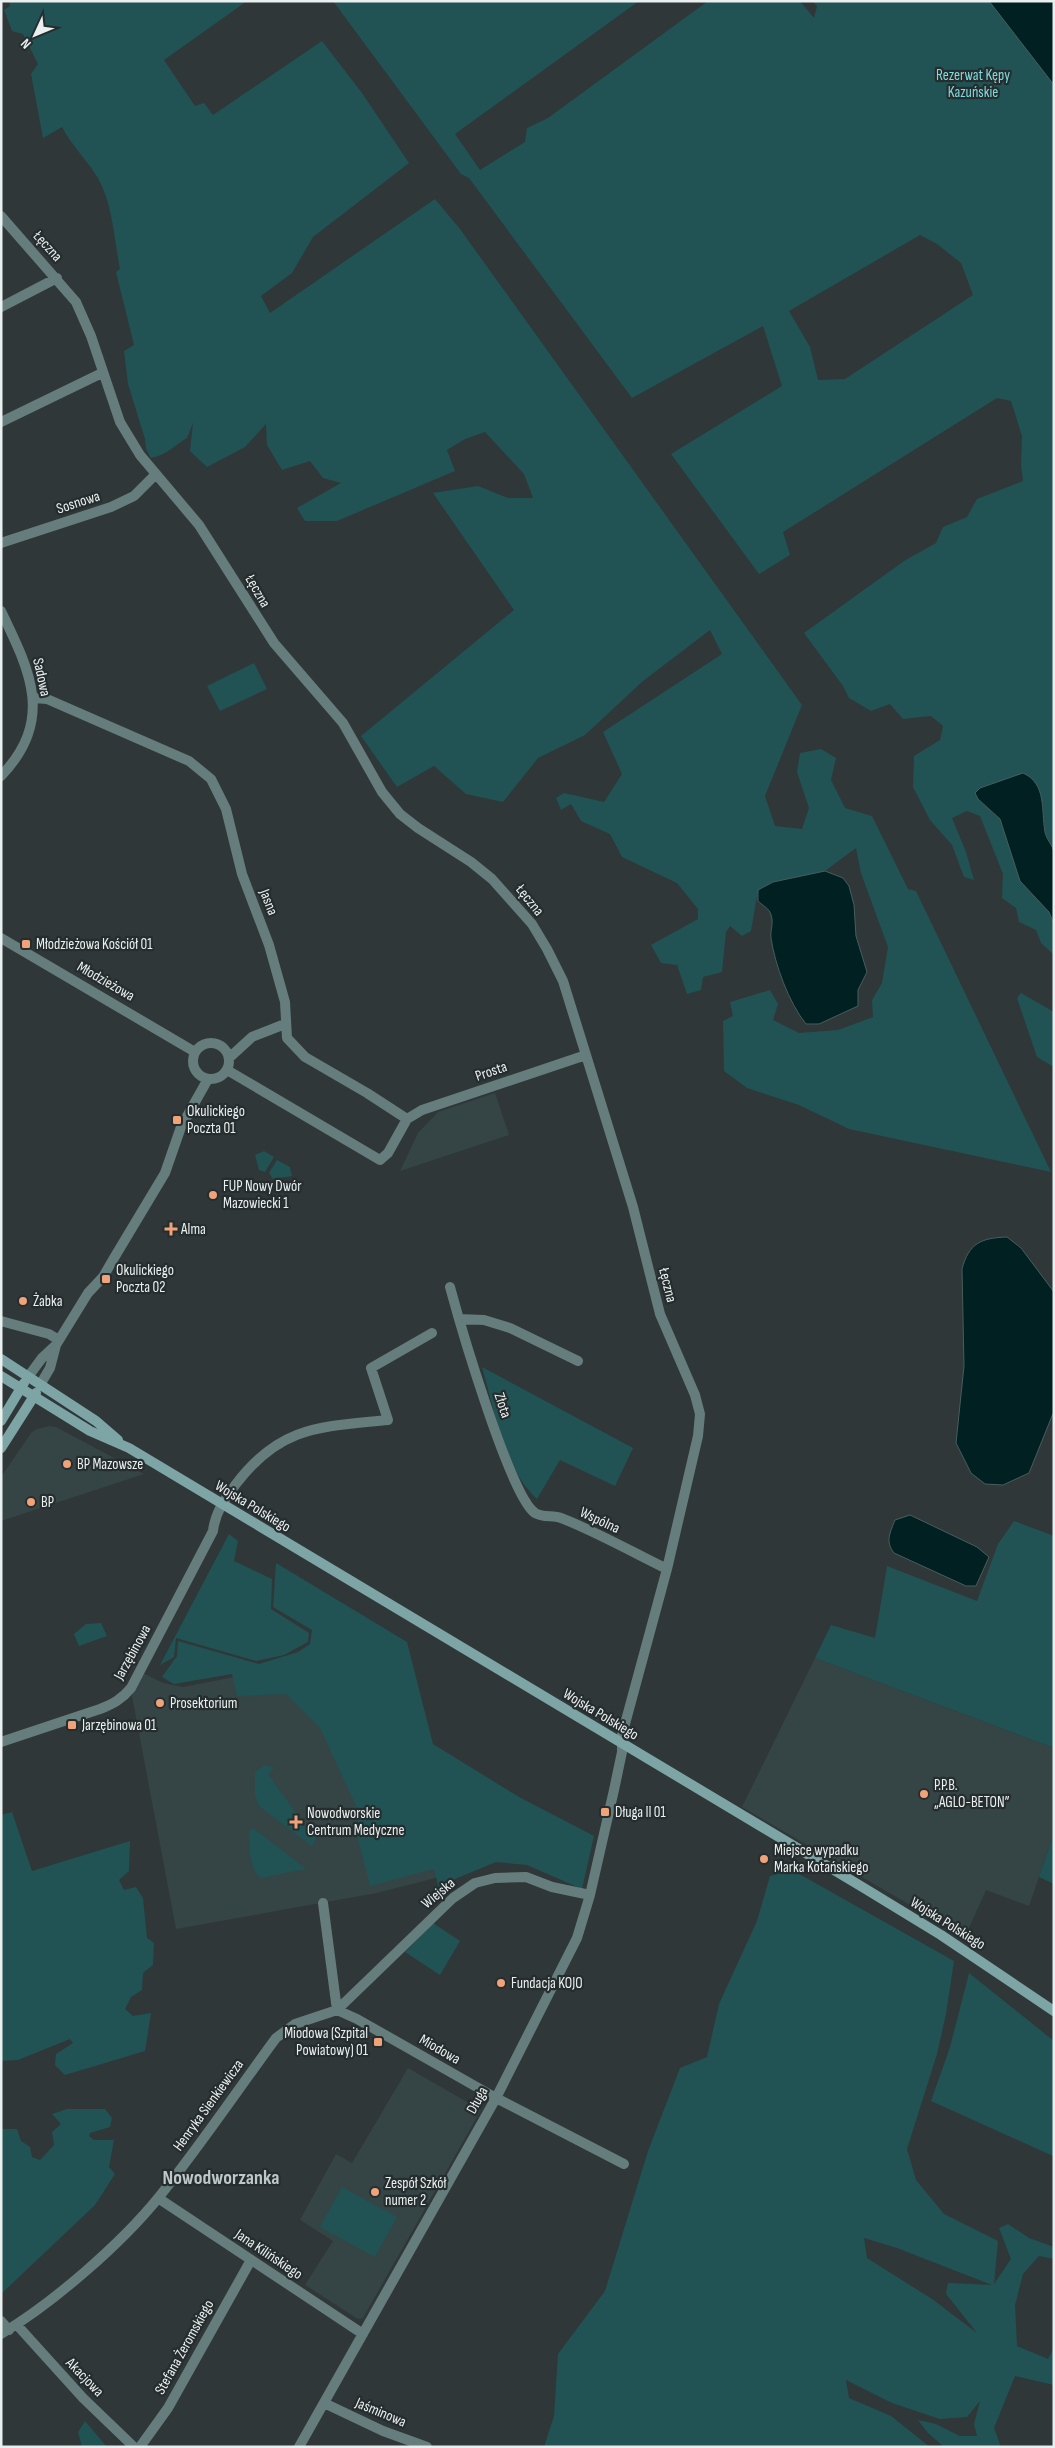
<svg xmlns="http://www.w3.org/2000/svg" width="1055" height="2448" font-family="'Sofia Sans Condensed',sans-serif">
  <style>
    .built { fill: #354445 }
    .green { fill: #215354; fill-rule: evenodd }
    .water { fill: #012021; stroke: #475e5f }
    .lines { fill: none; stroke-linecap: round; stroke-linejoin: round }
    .street { stroke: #657d7d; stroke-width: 10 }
    .secondary { stroke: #7ea5a6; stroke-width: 10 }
    .poi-dot { fill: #f0a279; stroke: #262d2e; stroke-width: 2 }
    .labels { text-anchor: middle; stroke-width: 4.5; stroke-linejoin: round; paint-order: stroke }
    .park-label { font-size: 15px; fill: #7cdcdf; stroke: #262d2e }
    .street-label { font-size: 15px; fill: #eaefef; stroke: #262d2e }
    .poi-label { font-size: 15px; fill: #eaefef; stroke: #262d2e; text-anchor: start }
    .district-label { font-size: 20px; font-weight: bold; fill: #bec8c8; stroke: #262d2e }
  </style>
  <rect width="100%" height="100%" fill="#2f3738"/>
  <path class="built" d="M495,1093L509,1135L400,1171L418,1133L438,1112Z
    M50,1426L56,1427L144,1474L1,1521V1477L31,1433L37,1429Z
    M402,1644L447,1875L377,1893L176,1929L132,1696L137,1670L163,1683L183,1687Z
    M815,1658L1054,1748V1833L1029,1906L986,1890L965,1937L742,1807Z
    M408,2068L481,2110L363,2318L358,2319L305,2285L333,2241L300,2220L336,2154L352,2163Z"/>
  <path class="green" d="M9,1H247L164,60L195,106L204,103L213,115L322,41L362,93L409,163L313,237L292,273L261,296L270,313L435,199L460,229L802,705L765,796L775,826L802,829L809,808L797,772L800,753L821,749L836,758L831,780L845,808L872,816L908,889L916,891L1051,1172L849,1129L799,1105L747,1088L724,1071L723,1021L733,1016L730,1002L770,990L778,1004L773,1020L799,1033L838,1030L873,1017L872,1000L882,983L888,947L861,873L856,848L825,871L773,882L758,890L751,931L742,936L730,926L726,932L722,972L703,977L701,990L687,994L677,965L661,963L651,945L698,919V909L677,883L622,857L610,834L581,821L571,804L561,810L556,798L564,793L604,802L622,774L603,732L722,654L710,630L643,681L585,735L538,758L503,802L466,794L434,766L397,787L361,736L514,610L433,493L478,486L508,498H533L524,474L485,432L465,439L447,450L455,471L337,521H305L297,508L341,483L323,478L310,461L282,470L267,445L266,424L245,447L207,467L190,451L193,423L187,438C175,445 165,456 151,458L146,449L145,439L128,384L124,351L134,345L116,272L120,269C114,239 113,205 98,178C87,160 72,146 62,127L43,138L31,74L38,64L23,34L12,31L4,10L10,6Z
    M333,1H639L455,134L480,170L525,142L527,128L548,118L708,1H800L814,18L817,6L812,1H1054V851L1045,833L1043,803L978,799L1000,819L1020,881L1049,912L1054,924V955L1041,943L1036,930L1019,922L1016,908L1002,898L1003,874L980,816L967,811L952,818L966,852L974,880L964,877L952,845L930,820L913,787L914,756L940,740L943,726L931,716L903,719L890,704L871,711L849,698L843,686L804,633L904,561L936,543L943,527L967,517L977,499L1023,481L1021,466L1022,436L1011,401L997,398L783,532L790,555L759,574L671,454L782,386L763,326L632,398L469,178L461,174ZM920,235L937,244L961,263L973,295L845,379L818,380L810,347L789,311Z
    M254,663L267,689L220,711L207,686Z
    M1021,993L1054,1012V1067L1037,1057L1017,998Z
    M264,1151L274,1157L265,1172L259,1170L255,1155Z
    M277,1160L290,1167L292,1176L273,1179L269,1173Z
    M482,1367L633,1448L615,1486L560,1460L537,1499C503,1468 495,1411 482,1367Z
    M1014,1521L1054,1536V1748L815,1658L831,1625L875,1638L887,1566L977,1601L998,1544Z
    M229,1534L238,1541L234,1561L272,1579L271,1609L309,1633L308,1642L284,1655L256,1661L176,1638L174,1657L160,1665Z
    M276,1563L407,1642L433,1744L519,1797L594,1836L582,1889L527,1865L496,1862L455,1879L440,1893L434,1869L370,1886L354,1823L360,1815L320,1728L286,1694L237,1696L232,1674L174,1684L162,1677L177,1656L178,1641L259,1664L298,1652L310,1644L312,1630L273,1607Z
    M101,1623L107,1636L79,1646L74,1634L86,1624Z
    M265,1765L274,1768L268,1774L308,1830L318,1829L319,1834L312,1846L259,1806L255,1796V1772Z
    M12,1812L32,1871L130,1841L129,1871L119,1880L124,1890L136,1887L143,1898L147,1938L154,1943L153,1965L143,1973L142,1990L131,1997L125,2009L133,2016L151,2013L145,2051L65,2075L55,2065L56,2054L73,2043L70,2039L18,2060L1,2061V1815Z
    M253,1828L306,1869L261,1878C248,1869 250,1846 249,1831Z
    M1054,1833V1884L1039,1877Z
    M792,1870L954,1961L946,2014L937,2054L907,2149L916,2180L944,2214L998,2241L994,2284L1011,2259L999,2228L1008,2224L1029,2238L1054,2247V2259L1039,2256L1023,2274L1015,2305L1017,2346L1048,2359L1054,2348V2385L1015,2376L994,2428L1001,2447H944L928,2433L918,2420L936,2424L960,2436H977L974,2424L980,2401L967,2417L940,2419L892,2403L846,2380L849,2398L891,2416L930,2447H544L554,2416L558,2354L605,2291L648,2151L680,2068L707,2057L719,2004L757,1921L770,1876ZM864,2238L897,2248L992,2285L948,2283L946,2294L977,2333L932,2299L867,2258Z
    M433,1923L460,1941L440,1975L405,1952Z
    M969,1973L1054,2041L1053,2156L931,2101L950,2047Z
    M67,2109H105L112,2118L110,2127L90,2133L89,2136L94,2140H114L109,2167L115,2174L95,2205L1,2294V2129H17L21,2141L30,2147L32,2157L40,2160L54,2145L52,2132L61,2124L52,2114Z
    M342,2187L397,2217L375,2257L320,2227Z
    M85,2421L107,2447H82L78,2432Z"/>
  <path class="water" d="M989,1H1054V85Z
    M1023,773C1047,784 1041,810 1045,832C1046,839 1053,845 1054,853C1055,876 1054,900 1054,924L1049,912L1020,881L1000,819L978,799L975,793L980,788Z
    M825,871L843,878L849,886L854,905L856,936L867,972L858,990V1006L819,1024H806C789,1003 775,965 771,938C770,930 774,923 771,915C770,909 762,905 758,901V890L773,882Z
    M1007,1237L1021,1248L1054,1292V1411L1029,1473L1003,1485L985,1484L971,1473L956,1443L964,1366L962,1269C969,1243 981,1238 1007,1237Z
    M910,1515L977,1547L989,1557L976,1586H966L894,1553C885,1541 890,1533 895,1520Z"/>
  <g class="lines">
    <path class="street" d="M1,216L76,302L91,336L120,422L140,455L199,525L274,643L343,723L382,792L400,814L418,828L471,862L492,879L532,924L547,949L563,981L586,1055L633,1207L660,1314L695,1395L700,1414L698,1436L667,1569L622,1735V1752L614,1790L590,1895L577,1938L496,2098L299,2447
      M1,307L57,278
      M1,422L102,373
      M1,543L111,507L134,496L155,475
      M1,611C30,671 55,720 1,776
      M34,698L47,699L189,761L211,779L226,809L242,874L269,945L285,1002L287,1038L305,1057L367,1093L407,1119
      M1,938L195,1052
      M193 1061a18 18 0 1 1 36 0a18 18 0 1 1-36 0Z
      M229,1058L252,1037L285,1024
      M227,1070L380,1160L388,1153L407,1119
      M407,1119L422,1110L586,1055
      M450,1287C460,1324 510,1496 535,1513C543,1518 553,1515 561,1518C597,1532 632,1552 667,1569
      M459,1319L484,1320L510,1328L578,1361
      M1,1321L49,1334L59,1340
      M28,1377L42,1358L56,1345L88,1293L103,1277L114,1258L165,1173L181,1127L208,1079
      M40,1385L50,1368L56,1345
      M1,1742L100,1709C113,1704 122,1699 131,1688L213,1531C215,1513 225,1498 236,1484C281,1425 321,1427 388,1420L371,1368L432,1333
      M323,1903L337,2010
      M337,2010L357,2019L496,2098L624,2164
      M158,2198L363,2334
      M1,2321L9,2330
      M17,2325L83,2398L134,2447
      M1,2334C53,2303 121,2244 159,2197C200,2146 237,2091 276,2038L295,2024L337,2010L453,1898L475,1883L495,1878L526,1877L552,1887L590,1895
      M324,2403L383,2431L427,2447
      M140,2447L168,2408L251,2260"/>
    <path class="secondary" d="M1,1359L96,1421L118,1440
      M1,1376L90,1431L129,1448L864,1888L941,1935L1054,2011
      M1,1421L24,1383
      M1,1448L36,1393"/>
  </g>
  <g class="poi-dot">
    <rect x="21" y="939" width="10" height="10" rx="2.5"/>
    <rect x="172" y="1115" width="10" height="10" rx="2.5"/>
    <circle cx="213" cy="1195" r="5"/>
    <path d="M168.5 1221.5h5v5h5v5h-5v5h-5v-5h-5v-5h5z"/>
    <rect x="101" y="1274" width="10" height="10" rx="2.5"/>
    <circle cx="23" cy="1301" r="5"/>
    <circle cx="67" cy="1464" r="5"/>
    <circle cx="31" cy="1502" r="5"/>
    <circle cx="160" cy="1703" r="5"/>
    <rect x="67" y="1720" width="10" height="10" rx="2.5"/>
    <circle cx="924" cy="1794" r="5"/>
    <rect x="600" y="1807" width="10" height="10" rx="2.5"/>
    <path d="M293.5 1814.5h5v5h5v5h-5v5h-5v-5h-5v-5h5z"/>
    <circle cx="764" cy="1859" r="5"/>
    <circle cx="501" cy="1983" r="5"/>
    <rect x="373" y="2037" width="10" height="10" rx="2.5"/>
    <circle cx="375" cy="2192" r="5"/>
  </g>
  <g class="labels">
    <g class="park-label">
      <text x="973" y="80">Rezerwat Kępy<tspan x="973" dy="17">Kazuńskie</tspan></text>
    </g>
    <g class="street-label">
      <text transform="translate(48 246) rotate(48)" y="5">Łęczna</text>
      <text transform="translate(78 502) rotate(-18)" y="5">Sosnowa</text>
      <text transform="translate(258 591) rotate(60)" y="5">Łęczna</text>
      <text transform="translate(42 677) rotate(78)" y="5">Sadowa</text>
      <text transform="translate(530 900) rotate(51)" y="5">Łęczna</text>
      <text transform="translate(269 902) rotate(69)" y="5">Jasna</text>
      <text transform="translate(106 981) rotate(30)" y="5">Młodzieżowa</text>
      <text transform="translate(491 1071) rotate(-19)" y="5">Prosta</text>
      <text transform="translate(668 1285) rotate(76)" y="5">Łęczna</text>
      <text transform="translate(503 1405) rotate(72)" y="5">Złota</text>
      <text transform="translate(253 1506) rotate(31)" y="5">Wojska Polskiego</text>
      <text transform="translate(600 1520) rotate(25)" y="5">Wspólna</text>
      <text transform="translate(132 1652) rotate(-61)" y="5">Jarzębinowa</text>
      <text transform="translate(601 1714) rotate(31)" y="5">Wojska Polskiego</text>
      <text transform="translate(438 1893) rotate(-40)" y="5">Wiejska</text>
      <text transform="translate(948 1923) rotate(32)" y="5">Wojska Polskiego</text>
      <text transform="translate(440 2049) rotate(30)" y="5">Miodowa</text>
      <text transform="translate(477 2100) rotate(-61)" y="5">Długa</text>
      <text transform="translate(208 2105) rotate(-54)" y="5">Henryka Sienkiewicza</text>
      <text transform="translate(269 2254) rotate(34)" y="5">Jana Kilińskiego</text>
      <text transform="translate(184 2347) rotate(-61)" y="5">Stefana Żeromskiego</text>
      <text transform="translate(85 2377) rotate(46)" y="5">Akacjowa</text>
      <text transform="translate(381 2412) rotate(23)" y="5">Jaśminowa</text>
    </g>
    <g class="poi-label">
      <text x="36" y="949">Młodzieżowa Kościół 01</text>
      <text x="187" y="1116">Okulickiego<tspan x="187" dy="17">Poczta 01</tspan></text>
      <text x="223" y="1191">FUP Nowy Dwór<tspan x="223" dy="17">Mazowiecki 1</tspan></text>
      <text x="181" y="1234">Alma</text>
      <text x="116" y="1275">Okulickiego<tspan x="116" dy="17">Poczta 02</tspan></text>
      <text x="33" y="1306">Żabka</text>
      <text x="77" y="1469">BP Mazowsze</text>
      <text x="41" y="1507">BP</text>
      <text x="170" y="1708">Prosektorium</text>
      <text x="82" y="1730">Jarzębinowa 01</text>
      <text x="934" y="1790">P.P.B.<tspan x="934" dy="17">„AGLO-BETON”</tspan></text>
      <text x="615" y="1817">Długa II 01</text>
      <text x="307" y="1818">Nowodworskie<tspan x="307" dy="17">Centrum Medyczne</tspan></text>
      <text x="774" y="1855">Miejsce wypadku<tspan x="774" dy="17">Marka Kotańskiego</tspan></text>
      <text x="511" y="1988">Fundacja KOJO</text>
      <text x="368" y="2038" text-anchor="end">Miodowa (Szpital<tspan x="368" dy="17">Powiatowy) 01</tspan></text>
      <text x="385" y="2188">Zespół Szkół<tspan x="385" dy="17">numer 2</tspan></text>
    </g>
    <g class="district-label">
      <text x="221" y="2184">Nowodworzanka</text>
    </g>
  </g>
  <rect width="1055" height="2448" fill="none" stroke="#eaefef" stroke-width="5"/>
  <g transform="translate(35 35) rotate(226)" stroke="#262d2e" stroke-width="4" paint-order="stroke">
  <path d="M0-4L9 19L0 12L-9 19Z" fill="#eaefef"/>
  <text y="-8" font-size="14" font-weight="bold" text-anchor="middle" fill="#eaefef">N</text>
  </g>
</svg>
